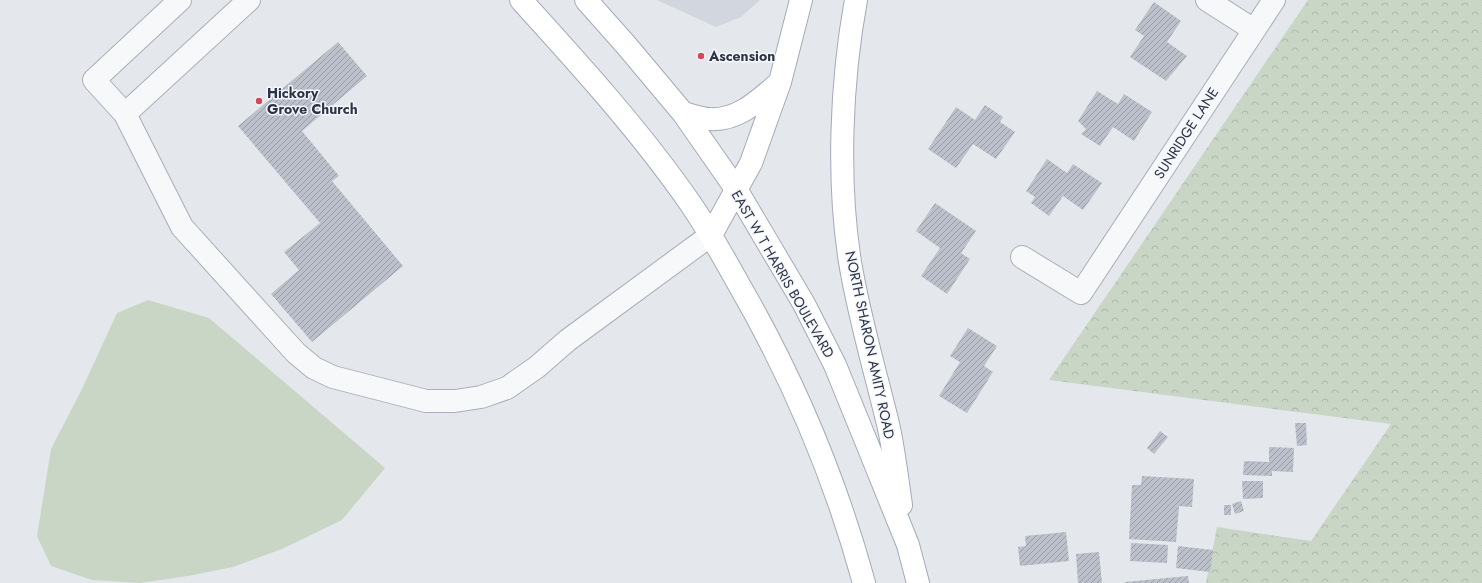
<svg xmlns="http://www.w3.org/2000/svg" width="1482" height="583" font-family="Jost,sans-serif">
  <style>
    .built { fill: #d2d6de }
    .grass { fill: #c9d6c5 }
    .forest { fill: url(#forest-crowns) }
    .building { fill: url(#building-hatch) }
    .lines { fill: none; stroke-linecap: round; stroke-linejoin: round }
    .minor-casing { stroke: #a9aeb7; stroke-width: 24 }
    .major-casing { stroke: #a3abb8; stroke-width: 24 }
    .minor { stroke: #f7f8fa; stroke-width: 22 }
    .major { stroke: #fff; stroke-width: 22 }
    .poi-dot { fill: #d1495b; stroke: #f4f6f9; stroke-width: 1.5 }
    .labels { text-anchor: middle; stroke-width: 3; stroke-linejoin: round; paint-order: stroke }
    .poi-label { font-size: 14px; font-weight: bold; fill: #2b3445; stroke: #f4f6f9; text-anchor: start }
    .street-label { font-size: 14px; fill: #2b3445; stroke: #f4f6f9 }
  </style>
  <defs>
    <pattern id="forest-crowns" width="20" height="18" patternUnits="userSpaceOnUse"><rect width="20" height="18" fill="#c9d6c5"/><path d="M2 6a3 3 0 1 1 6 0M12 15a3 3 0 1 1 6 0" fill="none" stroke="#adb8ab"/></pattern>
    <pattern id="building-hatch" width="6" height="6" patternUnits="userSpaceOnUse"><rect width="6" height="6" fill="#bbc0ca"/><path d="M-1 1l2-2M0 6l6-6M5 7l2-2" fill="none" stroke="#989da6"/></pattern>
  </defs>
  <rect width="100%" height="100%" fill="#e4e7ec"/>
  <path class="built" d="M657,0H760L741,17L716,27Z"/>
  <path class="grass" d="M148,300L209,318L385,468L342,520L282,549L233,567L188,576L139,583L92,580L51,566L37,536L51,449L82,389L117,313Z"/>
  <path class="forest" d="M1308,0H1482V583H1206L1217,527L1311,541L1391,424L1049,380Z"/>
  <path class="building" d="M1154,2L1181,21L1167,42L1187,56L1166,81L1130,57L1144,36L1135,30Z
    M338,42L367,76L302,131L339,176L332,181L403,266L312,342L271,294L299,270L284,252L320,223L238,126Z
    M1097,91L1118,104L1124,94L1152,112L1134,141L1113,127L1100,146L1081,134L1086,129L1078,121Z
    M985,105L1003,117L1000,122L1015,132L996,159L973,144L956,168L928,149L956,107L975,120Z
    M1047,159L1067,173L1073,164L1102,183L1083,210L1063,196L1049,216L1031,203L1035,197L1026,191Z
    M935,203L976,231L961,253L970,259L947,294L921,276L940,248L916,231Z
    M968,328L997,346L984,366L993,372L967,413L939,396L960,362L950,356Z
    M1295,423H1306L1307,445L1297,446Z
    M1160,431L1168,437L1154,454L1147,448Z
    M1269,447L1294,448L1293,472L1272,471V476L1243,475L1244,461L1269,462Z
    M1142,476L1194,479L1192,507L1179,506L1176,542L1129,539L1132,485H1141Z
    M1242,481H1263V498L1243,499Z
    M1241,501L1244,511L1235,514L1232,504Z
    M1224,505H1231V515H1224Z
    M1066,532L1069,561L1020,566L1018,547L1026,546L1025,536Z
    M1131,543L1168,545L1167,563L1130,561Z
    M1178,546L1213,550L1210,572L1176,568Z
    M1099,552L1102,583H1078L1076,554Z
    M1188,576L1189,583H1125V582Z"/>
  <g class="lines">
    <defs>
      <path id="minor" d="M249,0L125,114L182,227L296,353L314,368L333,377L426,401H455L481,397L507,388L537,367L568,340L711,235
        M1207,0L1254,30
        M125,114L94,80L180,0
        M1022,257L1081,293L1274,0"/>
      <path id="major" d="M521,0C580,65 640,131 690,203C708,229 723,256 738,283C793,378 835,477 864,583
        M586,0L626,45L683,113L736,189L804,304L835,365L868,446L908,545L918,583
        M856,0C841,81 837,180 850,262C859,317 875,370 888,424C894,450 897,478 901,505
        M683,113C692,115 701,119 710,119C738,121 759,100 779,83
        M711,235L751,163L780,82L801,0"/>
    </defs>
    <use href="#minor" class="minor-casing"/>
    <use href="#major" class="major-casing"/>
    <use href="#minor" class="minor"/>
    <use href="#major" class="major"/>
  </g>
  <g class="poi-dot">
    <circle cx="701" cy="56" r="4"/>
    <circle cx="259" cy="101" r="4"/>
  </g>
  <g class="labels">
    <g class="poi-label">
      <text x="709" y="61">Ascension</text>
      <text x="267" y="98">Hickory<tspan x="267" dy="16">Grove Church</tspan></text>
    </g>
    <g class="street-label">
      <text transform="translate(1186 133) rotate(-57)" y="5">SUNRIDGE LANE</text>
      <text transform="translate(783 274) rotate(60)" y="5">EAST W T HARRIS BOULEVARD</text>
      <text transform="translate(870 345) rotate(78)" y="5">NORTH SHARON AMITY ROAD</text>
    </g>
  </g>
</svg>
